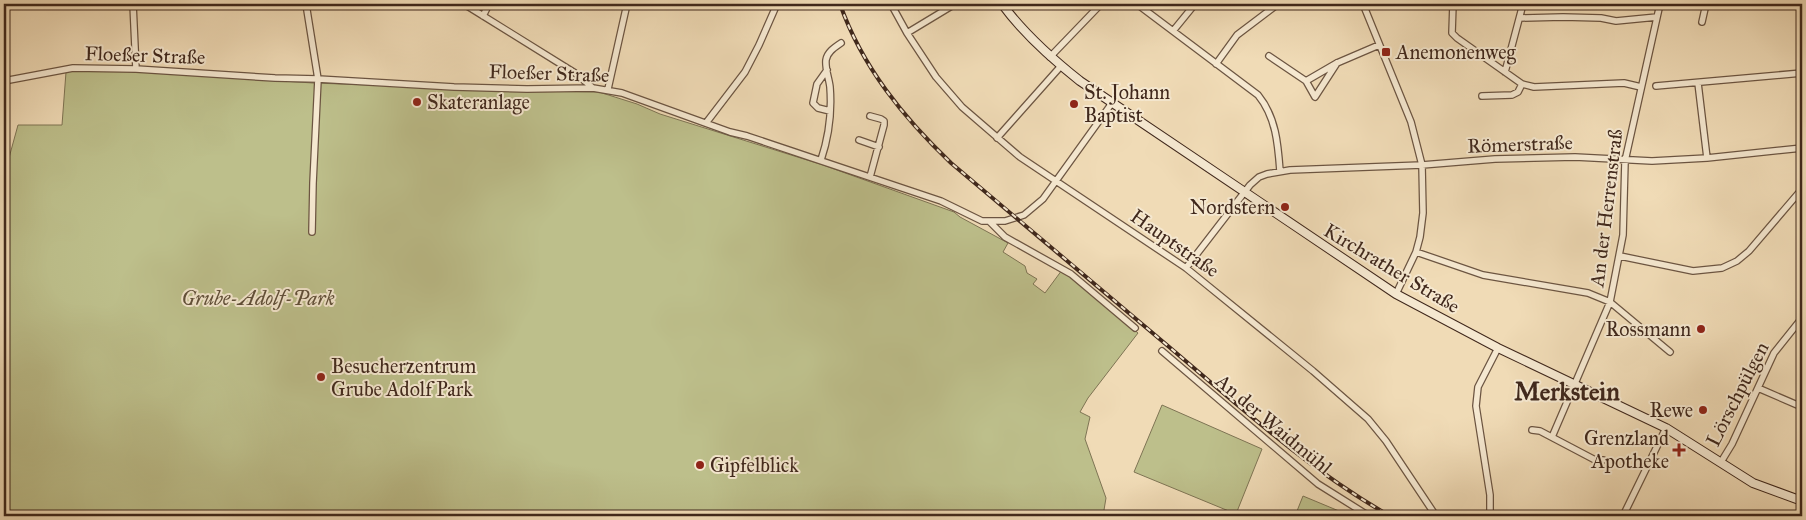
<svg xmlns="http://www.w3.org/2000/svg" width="1806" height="520" font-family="'IM FELL Great Primer',serif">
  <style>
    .green { fill: #bdbf8b; stroke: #7e7454 }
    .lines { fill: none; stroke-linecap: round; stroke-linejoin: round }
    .minor-casing { stroke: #6c5542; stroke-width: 8 }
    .secondary-casing { stroke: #40281c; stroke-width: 10 }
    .minor { stroke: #f5e8d0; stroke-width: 5.5 }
    .secondary { stroke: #f5e8d0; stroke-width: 8 }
    .rail-casing { stroke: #40281c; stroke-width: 4 }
    .rail { stroke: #f5e8d0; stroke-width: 2; stroke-dasharray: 5.5; stroke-linecap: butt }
    .poi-dot { fill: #8f2418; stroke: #f5e8d0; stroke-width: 2 }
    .labels { text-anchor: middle; stroke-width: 4; stroke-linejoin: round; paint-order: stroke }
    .poi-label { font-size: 20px; fill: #40281c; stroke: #f5e8d0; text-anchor: start }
    .street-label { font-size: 20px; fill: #40281c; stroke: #f5e8d0 }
    .park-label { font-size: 20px; font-style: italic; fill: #5f4e38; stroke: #f5e8d0 }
    .district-label { font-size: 25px; font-weight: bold; fill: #40281c; stroke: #f5e8d0 }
  </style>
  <rect width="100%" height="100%" fill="#f0dbb6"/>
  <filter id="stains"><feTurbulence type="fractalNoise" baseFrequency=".004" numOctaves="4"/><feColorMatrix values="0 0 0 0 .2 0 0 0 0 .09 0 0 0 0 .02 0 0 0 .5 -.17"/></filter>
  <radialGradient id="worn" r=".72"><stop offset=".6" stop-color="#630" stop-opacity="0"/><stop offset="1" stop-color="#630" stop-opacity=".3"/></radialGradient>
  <path class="green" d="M74,70L130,71L313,83L460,88V90L599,92L637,104L660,114L823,165L954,212L960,217L1008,243L1003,252L1025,266L1027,273L1037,279L1033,284L1045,293L1062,270L1138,333L1088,398L1080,412L1090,417L1085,439L1106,498L1103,516H4V176L18,125H62L66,72Z
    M1162,405L1262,449L1236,514L1134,472Z
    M1303,496L1351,516H1295Z"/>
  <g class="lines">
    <defs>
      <path id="minor" d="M133,4L136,69
        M306,4L318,79L313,183L312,232
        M464,4L575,73L593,88
        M891,4L907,33L936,77L962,107L1020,157L1186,268L1313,371L1368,419L1386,441L1436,516
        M1137,4L1258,95C1276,117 1278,144 1280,171
        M1363,4L1411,122L1422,165L1423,213L1420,237L1416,252L1396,294
        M1453,4L1452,33L1457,38L1522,84L1534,87L1624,83L1641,87
        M483,16L489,4
        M1520,18L1563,17L1601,18L1616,21L1657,17
        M1702,22L1706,4
        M1173,31L1195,4
        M907,33L955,4
        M1269,56L1306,81
        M1050,57L1101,4
        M1337,63L1315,97L1306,81L1337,63L1379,45
        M1216,64L1237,35L1278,4
        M827,70L817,84L813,103L818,108L830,111
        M1505,72L1523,4
        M4,81L73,68L136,69L275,78L318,79L454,87L527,89L593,88L622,93L730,132L747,136L941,201L982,221H1005L1024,215L1043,199L1112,103
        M1698,83L1707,158
        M1656,86L1802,73
        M608,89L627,4
        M1482,96L1512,95L1518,92L1522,84
        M706,123L745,72L759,45L777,4
        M997,138L1061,66
        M859,140L879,147
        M821,160C829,136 832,112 830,87C829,78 825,69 826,60C827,52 835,47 841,43
        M870,177L884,125V121L881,119L870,116
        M990,222L1005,237L1071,274L1135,328
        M1416,252L1483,275L1588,293L1610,302L1670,352
        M1620,256L1693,271L1722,268L1737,261L1749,251L1802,189
        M1186,268L1250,185L1259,177L1267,174L1290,170L1422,165L1495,159L1575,157L1652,161L1707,158L1802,148
        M1162,351L1318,484L1369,516
        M1758,388L1802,407
        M1532,430L1540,431L1597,461L1603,460
        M1552,437L1610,302L1623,235L1625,161L1660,4
        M1721,462L1732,444L1774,353L1802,318
        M1490,516V495L1476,406L1478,387L1498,348
        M1623,516L1666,428"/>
      <path id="secondary" d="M1002,4C1024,34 1051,58 1080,81L1396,294L1498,348L1666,428L1753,483L1802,501"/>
    </defs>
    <use href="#minor" class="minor-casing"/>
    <use href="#secondary" class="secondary-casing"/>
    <use href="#minor" class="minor"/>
    <use href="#secondary" class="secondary"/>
    <defs>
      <path id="rail" d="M840,4C862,67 904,118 951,163C1024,224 1096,285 1168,346C1239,406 1309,470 1390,516"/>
    </defs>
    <use href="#rail" class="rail-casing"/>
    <use href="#rail" class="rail"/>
  </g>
  <g class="poi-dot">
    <rect x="1381" y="47" width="10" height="10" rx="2.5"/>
    <circle cx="417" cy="102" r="5"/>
    <circle cx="1074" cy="104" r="5"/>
    <circle cx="1285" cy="207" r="5"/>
    <circle cx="1701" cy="329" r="5"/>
    <circle cx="321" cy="377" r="5"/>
    <circle cx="1703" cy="410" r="5"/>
    <path d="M1676.5 442.5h5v5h5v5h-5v5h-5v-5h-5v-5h5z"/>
    <circle cx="700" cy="465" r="5"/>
  </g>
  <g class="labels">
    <g class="poi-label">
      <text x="1396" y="59">Anemonenweg</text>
      <text x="1084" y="99">St. Johann<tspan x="1084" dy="23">Baptist</tspan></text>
      <text x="427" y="109">Skateranlage</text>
      <text x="1275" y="214" text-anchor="end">Nordstern</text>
      <text x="1691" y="336" text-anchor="end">Rossmann</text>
      <text x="331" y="373">Besucherzentrum<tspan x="331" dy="23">Grube Adolf Park</tspan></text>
      <text x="1693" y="417" text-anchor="end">Rewe</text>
      <text x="1669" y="445" text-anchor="end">Grenzland<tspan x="1669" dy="23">Apotheke</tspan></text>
      <text x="710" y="472">Gipfelblick</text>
    </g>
    <g class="street-label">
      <text transform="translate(145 55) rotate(2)" y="7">Floeßer Straße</text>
      <text transform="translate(549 73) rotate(2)" y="7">Floeßer Straße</text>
      <text transform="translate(1520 144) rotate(-2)" y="7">Römerstraße</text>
      <text transform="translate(1606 208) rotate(-83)" y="7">An der Herrenstraß</text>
      <text transform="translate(1175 243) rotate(35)" y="7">Hauptstraße</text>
      <text transform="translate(1392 268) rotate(31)" y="7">Kirchrather Straße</text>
      <text transform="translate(1737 394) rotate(-63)" y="7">Lörschpülgen</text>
      <text transform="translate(1274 424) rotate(40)" y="7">An der Waidmühl</text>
    </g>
    <g class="park-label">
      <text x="258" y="305">Grube-Adolf-Park</text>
    </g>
    <g class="district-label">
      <text x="1567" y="400">Merkstein</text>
    </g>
  </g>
  <rect width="1806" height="520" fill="none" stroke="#f0dbb6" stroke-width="20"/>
  <rect x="5" y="5" width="1796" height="510" fill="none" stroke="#40281c" stroke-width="2.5"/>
  <rect x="10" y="10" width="1786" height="500" fill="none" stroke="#40281c"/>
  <rect width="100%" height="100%" filter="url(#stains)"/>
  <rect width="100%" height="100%" fill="url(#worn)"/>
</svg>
